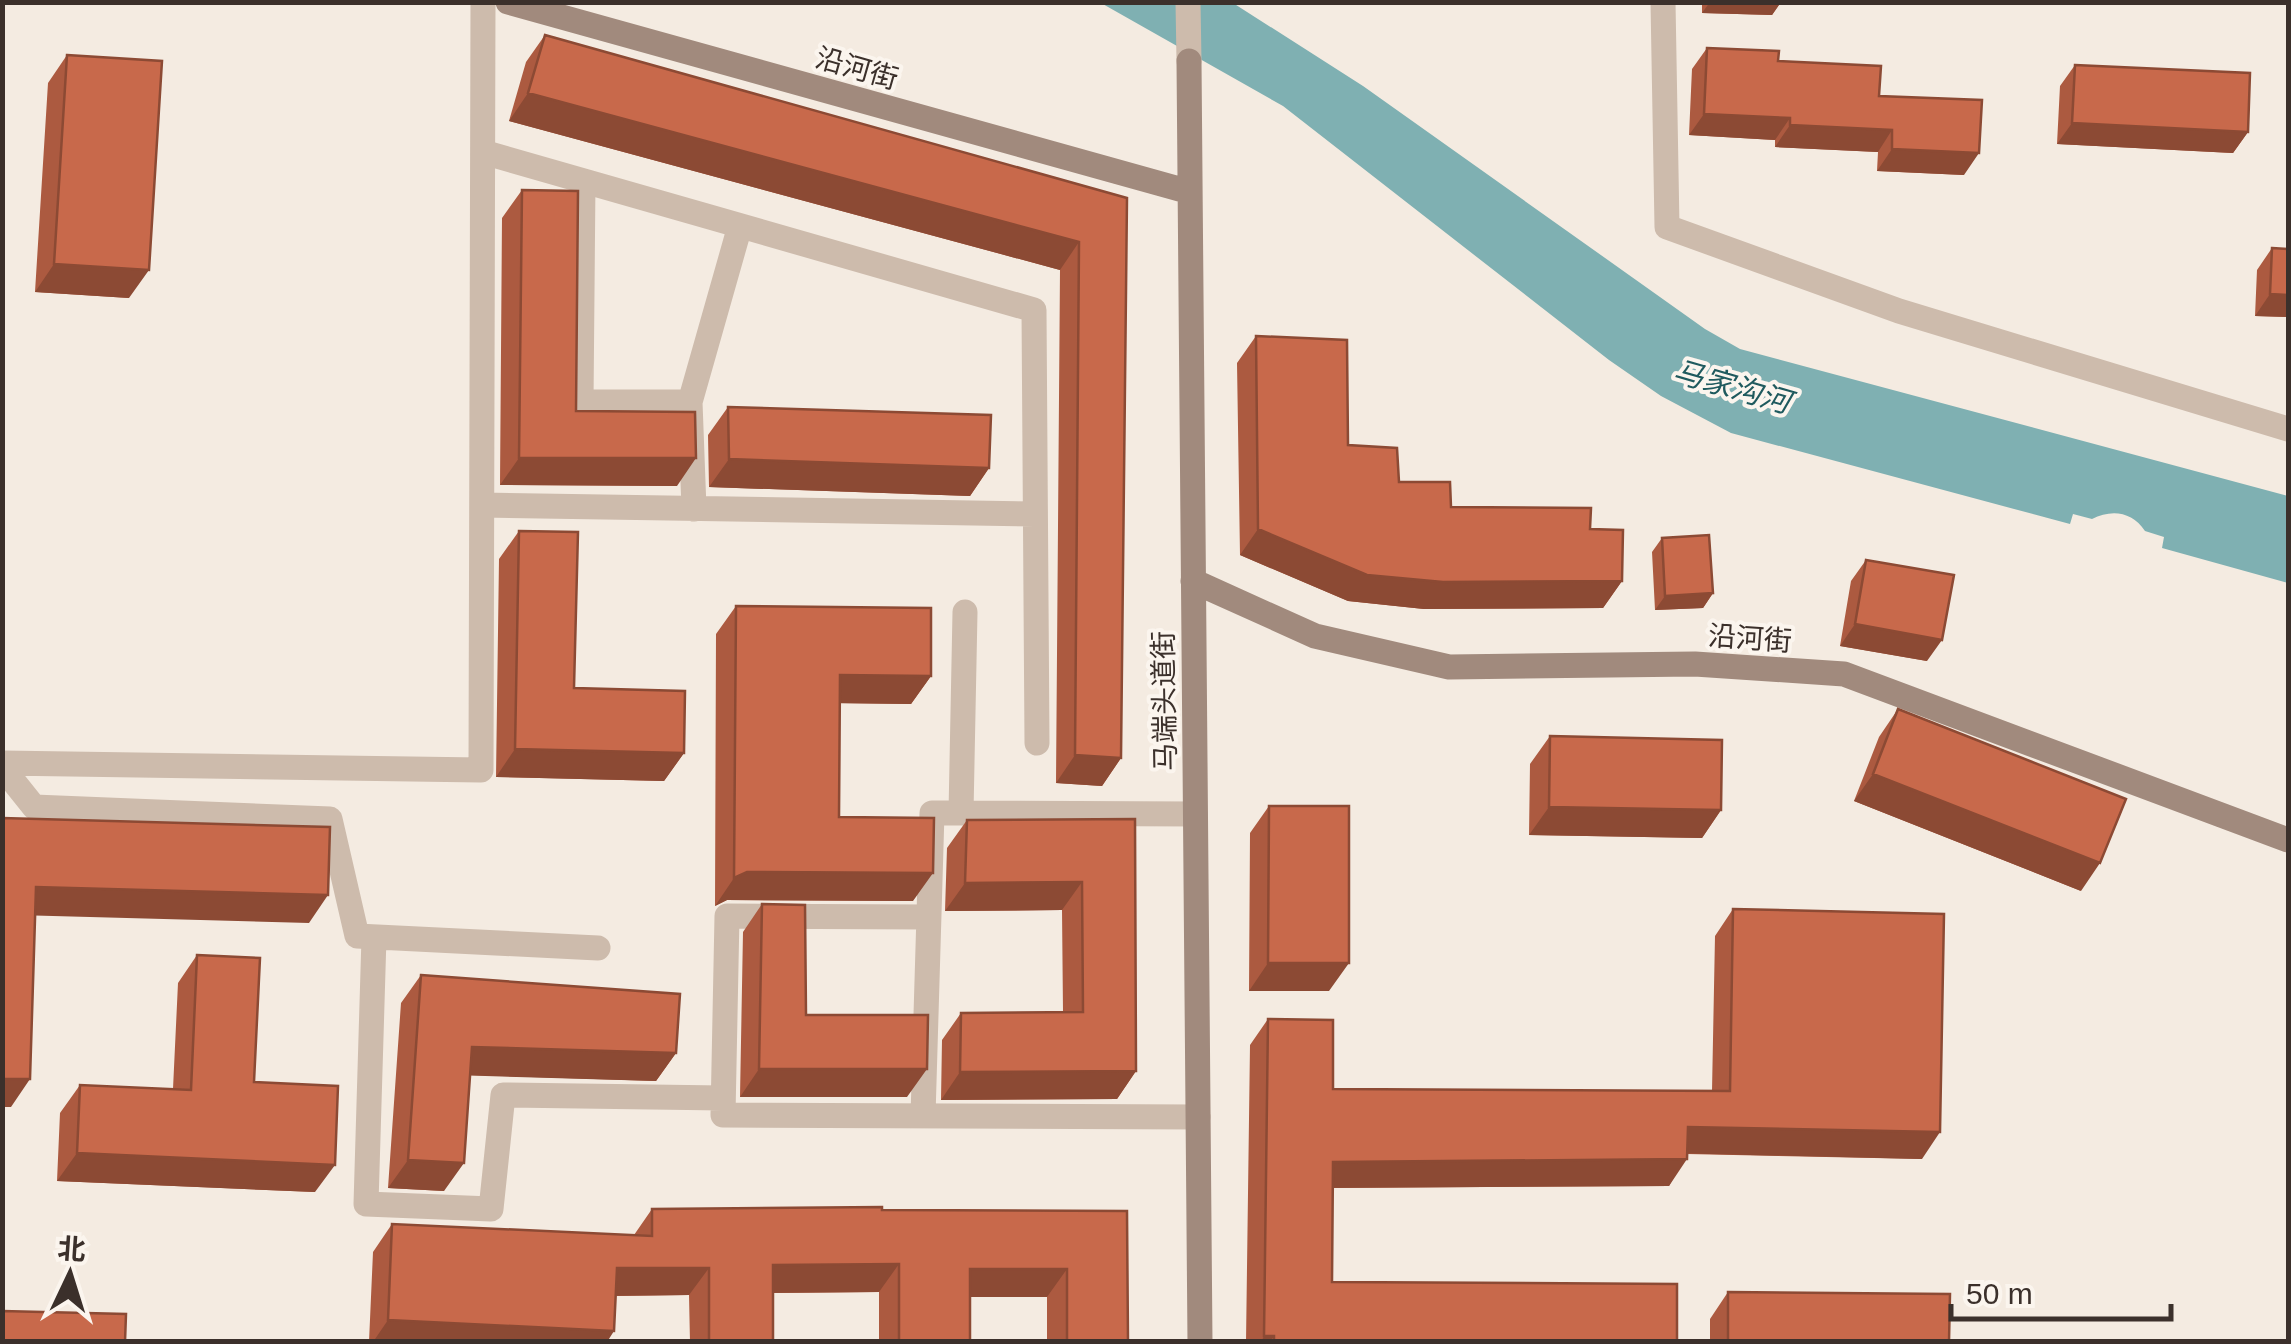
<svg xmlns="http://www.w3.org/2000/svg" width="2291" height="1344" font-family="Helvetica,'Noto Sans SC',sans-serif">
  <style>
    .water { fill: #7fb0b2 }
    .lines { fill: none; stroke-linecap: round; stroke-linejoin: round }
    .street { stroke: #cdbbac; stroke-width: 25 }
    .secondary { stroke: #a18a7d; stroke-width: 25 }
    .wall { fill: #ac5a40 }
    .shaded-wall { fill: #8c4a34 }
    .building { fill: #c8694b; stroke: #8c4a34; stroke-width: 2.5 }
    .labels { text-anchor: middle; stroke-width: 8; stroke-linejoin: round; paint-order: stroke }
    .street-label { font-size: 28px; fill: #3b302b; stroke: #fbf5ee }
    .water-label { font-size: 30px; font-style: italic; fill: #1f5a5e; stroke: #fbf5ee }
  </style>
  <rect width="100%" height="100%" fill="#f4ebe1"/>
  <path class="water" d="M1101,3H1233L1363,86L1705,329L1740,349L2288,496V583L2162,548L2164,537L2145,531C2132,511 2111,509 2092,519L2073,514L2070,524L1731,433L1661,396L1609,360L1283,106Z"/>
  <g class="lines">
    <path class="street" d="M1188,2L1189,61
      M1663,2L1667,227L1899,311L2288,429
      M483,152L1034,310L1037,743
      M583,181L581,402H690
      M482,505L1035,514
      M694,509L690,402L740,226
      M2,763L481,770L483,2
      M2,767L34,807L330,819L357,936L598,948
      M961,813L1195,814
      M928,917L727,916L723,1115L1198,1117
      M374,937L366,1204L491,1209L503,1095L723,1098
      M923,1116L932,813H961L965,612"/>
    <path class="secondary" d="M508,2L1190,192
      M1189,61L1200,1342
      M1193,581L1315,636L1449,667L1695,664L1844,674L2288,840"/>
  </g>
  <path class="wall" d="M1702,2H1781L1772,15L1702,13Z
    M545,35L1127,198L1121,758L1102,786L1056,783L1060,270L509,121L526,62Z
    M1707,48L1778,61L1879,96L1964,175L1877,171L1878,152L1775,147V140L1689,135L1692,69Z
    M67,55L129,298L35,292L48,83Z
    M2075,65L2248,132L2233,153L2057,144L2060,86Z
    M522,190L576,411L677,486L500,485L502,218Z
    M2272,248L2288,317L2255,316L2257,270Z
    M1256,336L1348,445L1399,482L1451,507L1590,529L1622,581L1603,608L1424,609L1348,601L1240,555L1237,363Z
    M728,407L989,468L970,496L709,487L708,435Z
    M519,531L574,688L684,753L664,781L496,777L499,559Z
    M1662,538L1713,593L1703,608L1655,610L1652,552Z
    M1866,560L1927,661L1840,646L1851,581Z
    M736,606L931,676L911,704L840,703L839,817L913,901L727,900L715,906L716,634Z
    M1898,709L2081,891L1854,801L1879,737Z
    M1550,736L1721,810L1702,838L1529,835L1530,764Z
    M1269,806L1329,991H1249L1250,833Z
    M1135,819L1136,1071L1117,1099L941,1100L942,1040L961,1013L1063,1012L1062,910L945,911L947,848L967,820Z
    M762,904L806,1015L907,1097H740L743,932Z
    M1733,909L1922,1159L1687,1154L1669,1186L1333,1188L1332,1282L1677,1342H1246L1250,1045L1268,1019L1333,1089L1712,1091L1715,936Z
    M197,955L254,1082L315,1192L57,1181L60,1113L80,1085L173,1089L178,983Z
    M421,975L676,1053L656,1081L470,1075L444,1191L388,1188L401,1003Z
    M652,1209L1127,1211L1128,1342H1047V1297H970V1342H879V1292L773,1293V1342H690L689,1295L616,1296L607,1342H369L373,1252L392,1224L634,1235Z
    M1728,1292L1949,1342H1710V1319Z"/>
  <path class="shaded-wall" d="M1710,2H1781L1772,15L1702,13Z
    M528,93L1079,242L1060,270L509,121Z
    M1704,114L1790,118L1775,140L1689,135Z
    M2072,123L2248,132L2233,153L2057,144Z
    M1790,125L1892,130L1878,152L1775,147Z
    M1892,149L1979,153L1964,175L1877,171Z
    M54,264L149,270L129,298L35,292Z
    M2270,294L2288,295V317L2255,316Z
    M519,458H696L677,486L500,485Z
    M729,459L989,468L970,496L709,487Z
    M1258,529L1622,581L1603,608L1424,609L1348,601L1240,555Z
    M1713,593L1703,608L1655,610L1665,596Z
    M1855,624L1942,640L1927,661L1840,646Z
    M840,675L931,676L911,704L821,703Z
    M515,749L684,753L664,781L496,777Z
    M1075,755L1121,758L1102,786L1056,783Z
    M1873,774L2100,863L2081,891L1854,801Z
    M1549,807L1721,810L1702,838L1529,835Z
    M747,872L933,873L913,901L727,900L715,906L734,878Z
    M1082,882L1062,910L945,911L965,883Z
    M36,887L328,895L309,923L16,915Z
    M1268,963H1349L1329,991H1249Z
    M472,1047L676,1053L656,1081L453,1075Z
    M759,1069H927L907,1097H740Z
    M1136,1071L1117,1099L941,1100L960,1072Z
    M2,1079H30L11,1107H2Z
    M1688,1127L1940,1132L1922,1159L1669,1153Z
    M77,1153L335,1165L315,1192L57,1181Z
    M1687,1159L1669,1186L1314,1188L1333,1162Z
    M408,1160L464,1163L444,1191L388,1188Z
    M899,1264L879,1292L753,1293L773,1265Z
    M617,1268H709L689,1295L598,1296Z
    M970,1269H1067L1047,1297H950Z
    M388,1320L614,1331L607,1342H373Z
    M1264,1336H1274L1270,1342H1261Z"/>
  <path class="building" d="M545,35L1127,198L1121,758L1075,755L1079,242L528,93Z
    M1707,48L1779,51L1778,61L1881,66L1879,96L1982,100L1979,153L1892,149V130L1790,125V118L1704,114Z
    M67,55L162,61L149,270L54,264Z
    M2075,65L2250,73L2248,132L2072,123Z
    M522,190L578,191L576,411L695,412L696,458H519Z
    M2272,248L2288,249V295L2270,294Z
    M1256,336L1347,340L1348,445L1397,448L1399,482H1450L1451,507L1591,508L1590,529L1623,530L1622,581L1443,582L1367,575L1258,529Z
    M728,407L991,415L989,468L729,459Z
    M519,531L578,532L574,688L685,691L684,753L515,749Z
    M1709,535L1713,593L1665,596L1662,538Z
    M1866,560L1954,575L1942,640L1855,624Z
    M736,606L931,608V676L840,675L839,817L934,818L933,873L747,872L734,878Z
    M1898,709L2126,799L2100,863L1873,774Z
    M1550,736L1722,740L1721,810L1549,807Z
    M1269,806H1349V963H1268Z
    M2,818L330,827L328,895L36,887L30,1079H3L2,1086Z
    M1135,819L1136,1071L960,1072L961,1013L1083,1012L1082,882L965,883L967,820Z
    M762,904L805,905L806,1015H928L927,1069H759Z
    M1733,909L1944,914L1940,1132L1688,1127L1687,1159L1333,1162L1332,1282L1677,1284V1342H1274V1336H1264L1268,1019L1333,1020V1089L1730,1091Z
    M197,955L260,958L254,1082L338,1086L335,1165L77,1153L80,1085L191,1090Z
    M421,975L680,994L676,1053L472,1047L464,1163L408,1160Z
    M882,1207V1210L1127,1211L1128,1342H1067V1269H970V1342H899V1264L773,1265V1342H709V1268H617L614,1331L388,1320L392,1224L652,1236V1209Z
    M1728,1292L1950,1294L1949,1342H1728Z
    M2,1311L126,1314L125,1342H2Z"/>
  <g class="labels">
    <g class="street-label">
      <text transform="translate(857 68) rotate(16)" y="10">沿河街</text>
      <text transform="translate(1750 638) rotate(4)" y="10">沿河街</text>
      <text transform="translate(1164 701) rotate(-91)" y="10">马端头道街</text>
    </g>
    <g class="water-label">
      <text transform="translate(1732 387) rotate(16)" y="10">马家沟河</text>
    </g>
  </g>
  <rect width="2291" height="1344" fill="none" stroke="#3b302b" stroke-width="10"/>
  <g transform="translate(70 1274) rotate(4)" stroke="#fbf5ee" stroke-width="8" paint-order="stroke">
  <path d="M0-8L18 38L0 25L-18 38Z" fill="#3b302b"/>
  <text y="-15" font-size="28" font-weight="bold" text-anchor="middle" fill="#3b302b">北</text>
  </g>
  <path d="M1951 1304v15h220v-15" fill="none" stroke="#3b302b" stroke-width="5"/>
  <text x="1966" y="1304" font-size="30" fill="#3b302b" stroke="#fbf5ee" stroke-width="8" paint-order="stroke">50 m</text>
</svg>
